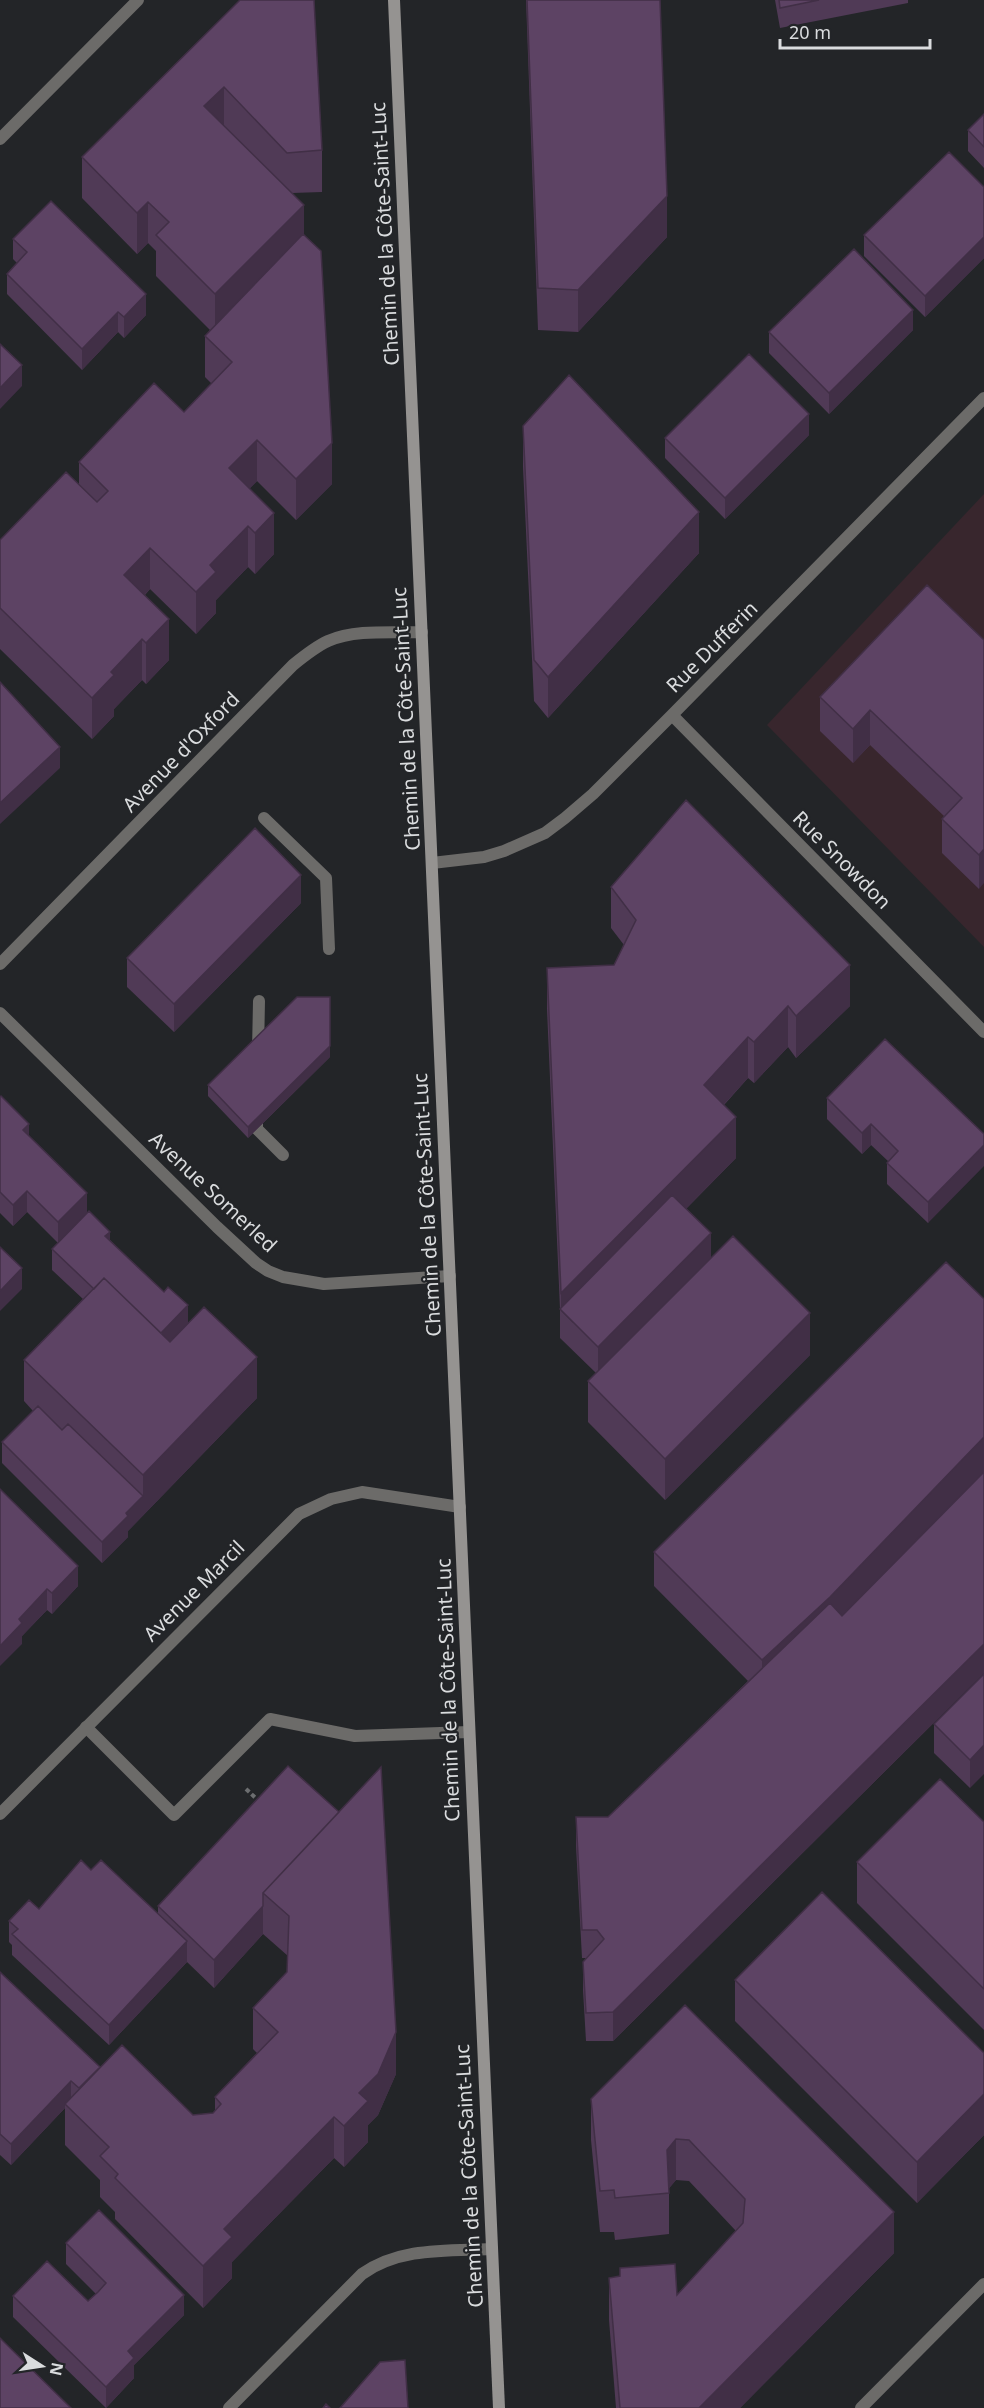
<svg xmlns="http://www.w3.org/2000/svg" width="984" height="2408" font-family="'Noto Sans',sans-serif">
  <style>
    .education { fill: #38262d }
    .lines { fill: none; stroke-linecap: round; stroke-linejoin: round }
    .path { stroke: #6c6e70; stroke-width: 4; stroke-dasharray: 4.5 3; stroke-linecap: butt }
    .service { stroke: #6c6b69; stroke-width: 12 }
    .minor { stroke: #6c6b69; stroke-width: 12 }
    .secondary { stroke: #959391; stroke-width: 12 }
    .wall { fill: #503a56 }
    .shaded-wall { fill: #412f46 }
    .building { fill: #5d4364; stroke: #412f46; stroke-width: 1.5 }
    .labels { text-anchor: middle; stroke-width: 4.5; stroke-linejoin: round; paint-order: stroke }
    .street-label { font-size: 20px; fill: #dadcde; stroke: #232528 }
  </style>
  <rect width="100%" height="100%" fill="#232528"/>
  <path class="education" d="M984,494V947L767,725Z"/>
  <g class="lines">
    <path class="path" d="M246,1789L260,1802"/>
    <path class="service" d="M264,818L326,878L329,949
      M258,1051L259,1001
      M257,1113V1129L283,1155
      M86,1727L174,1815L270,1719L355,1736L469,1732"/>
    <path class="minor" d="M0,139L138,0
      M672,715L984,1032
      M432,863L484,857L504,851L545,833L565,818L593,794L672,715L984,398
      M0,964L293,665C304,656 315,647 328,641C356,629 392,633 422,632
      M0,1013L217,1227L256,1263L268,1271L283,1277L324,1284L450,1276
      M0,1814L299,1514L331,1499L362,1492L460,1507
      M229,2408L362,2274C400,2247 447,2251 492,2249
      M861,2408L984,2284"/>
    <path class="secondary" d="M394,0L499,2408"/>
  </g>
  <path class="wall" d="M240,0L322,150V192L292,193L304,235L332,484L296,520L257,481L249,489L274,554L255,574L248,567L216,600V613L196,634L150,589L145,595L169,660L146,684L142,680L114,709V716L92,739L0,649V540L79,484V462L184,412L212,384L205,377V336L210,330L156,276V251L148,243L137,254L82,198V157Z
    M526,0H660L667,237L578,332L538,330Z
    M775,0H908V3L780,28Z
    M984,114V168L968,151V130Z
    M984,187V258L925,317L864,256V235Z
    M13,239L146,315L124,338L118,332L82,370L7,294V274L17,263L13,259Z
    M913,330L829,414L769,353V332Z
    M523,426L699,553L548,718L534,701L523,467Z
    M809,435L725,519L665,458V438Z
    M984,640L979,889L942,853V819L944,816L870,745L853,763L820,731V697Z
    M611,887L850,1006L796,1058L788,1047L754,1083L748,1078L724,1105L736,1158L686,1209L711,1258L810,1355L665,1500L588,1422V1381L596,1373L560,1338V1309L547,1009V968L614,965L624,945L611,928Z
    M301,903L174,1032L127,987V958Z
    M330,1057L248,1138L208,1096V1085Z
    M0,1097L87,1213L110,1240L257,1398L128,1531V1537L102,1563L2,1463V1442L33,1411L24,1401V1360L83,1299L52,1270V1249L58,1243L27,1212L13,1226L0,1213Z
    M827,1098L984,1134L928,1223L887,1184V1163L889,1162L871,1145L862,1154L827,1119Z
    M984,1472V1673L613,2041H586L583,1990V1962L586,1958H582L576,1846V1817H608L748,1681L654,1586V1552Z
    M0,1489L78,1586L52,1614L47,1610L22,1636V1644Z
    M984,1674L970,1788L934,1753V1724Z
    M288,1766L396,2074L378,2115L368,2125V2142L344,2167L334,2158L232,2262V2278L203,2308L115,2219V2212L100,2197V2180L65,2145V2108L11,2165L0,2155V1972L100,2067L193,2115L213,2113L215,2111V2097L257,2053L253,2049V2008L287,1972L288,1956L263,1934L214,1988L187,1962L109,2045L12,1955V1945L9,1942V1921L39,1909L91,1870L158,1914V1906Z
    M984,1822V2030L857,1903V1862Z
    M735,1980L984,2053V2135L917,2203L735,2021Z
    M685,2005L894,2253L740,2408H616L609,2320V2278L620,2276L677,2295L736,2231L689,2181L676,2180L669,2188V2234L615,2240L614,2232H600L591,2140V2099Z
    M66,2243L184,2315L134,2365V2378L106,2408L13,2317V2296L88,2301L96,2294L66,2264Z"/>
  <path class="shaded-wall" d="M224,87V128L204,106Z
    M667,196V237L578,332V290Z
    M148,202V243L137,254V213Z
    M304,205V246L215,335V294Z
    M984,237V258L925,317V296Z
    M146,294V315L124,338V317Z
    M913,310V330L829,414V393Z
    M118,312V332L82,370V349Z
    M22,365V386L0,409V388Z
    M809,414V435L725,519V498Z
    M257,440V481L229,509V468Z
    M332,443V484L296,520V479Z
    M699,512V553L548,718V677Z
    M274,513V554L255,574V533Z
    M248,526V567L216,600V613L196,634V592L210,565Z
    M150,548V589L124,616V575Z
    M169,619V660L146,684V643Z
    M142,639V680L114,709V716L92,739V698L111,672Z
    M870,710V745L853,763V729Z
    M60,747V768L0,824V803Z
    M984,849V883L979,889V855Z
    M301,875V903L174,1032V1004Z
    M850,965V1006L796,1058V1016Z
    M330,997V1057L248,1138V1127Z
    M788,1006V1047L754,1083V1042Z
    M748,1037V1078L704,1126V1085Z
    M736,1117V1158L573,1323L561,1311V1293Z
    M29,1124V1144L23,1130Z
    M871,1124V1145L862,1154V1133Z
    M984,1145V1166L928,1223V1202Z
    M27,1191V1212L13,1226V1205Z
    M87,1193V1214L58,1243V1222Z
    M110,1232V1252L105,1236Z
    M711,1233V1262L598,1376V1347Z
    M22,1268V1289L0,1311V1291Z
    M188,1305V1326L151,1364V1343Z
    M810,1313V1355L665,1500V1459Z
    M257,1357V1398L128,1531V1537L102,1563V1542L126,1513L143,1496V1475Z
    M984,1437V1472L830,1631L762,1695V1660Z
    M78,1566V1586L52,1614V1593Z
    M47,1589V1610L22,1636V1644L0,1666V1646L19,1619Z
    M984,1644V1673L613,2041V2012Z
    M984,1745V1774L970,1788V1760Z
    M263,1906V1934L214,1988V1960Z
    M187,1941V1962L109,2045V2025Z
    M396,2032V2074L378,2115L368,2125V2142L344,2167V2126L359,2093Z
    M71,2081V2101L65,2104V2108L11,2165V2144Z
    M984,2094V2135L917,2203V2162Z
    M334,2117V2158L232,2262V2278L203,2308V2266L224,2229Z
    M676,2139V2180L667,2191V2150Z
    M894,2212V2253L740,2408H699Z
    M184,2295V2315L134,2365V2378L106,2408V2387L128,2351Z"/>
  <path class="building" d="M240,0H314L322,150L287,153L224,87L204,106L304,205L215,294L156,235L169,222L148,202L137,213L82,157Z
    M527,0H660L667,196L578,290L538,288Z
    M779,0H819L780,8Z
    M984,114V147L968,130Z
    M949,152L984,187V237L925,296L864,235Z
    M51,201L146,294L124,317L118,312L82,349L7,274L27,252L13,239Z
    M303,234L321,251L332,443L296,479L257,440L229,468L274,513L255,533L248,526L210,565L216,572L196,592L150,548L124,575L169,619L146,643L142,639L111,672L114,675L92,698L0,608V540L66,472L97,502L108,491L79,462L154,383L184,412L232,362L205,336Z
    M854,249L913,310L829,393L769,332Z
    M0,344L22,365L0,388Z
    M749,354L809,414L725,498L665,438Z
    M569,375L699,512L548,677L534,660L523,426Z
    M927,585L984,640V849L979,855L942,819L962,798L870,710L853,729L820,697Z
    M0,682L60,747L0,803Z
    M686,800L850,965L796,1016L788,1006L754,1042L748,1037L704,1085L736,1117L561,1293L547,968L614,965L636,920L611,887Z
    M255,828L301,875L174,1004L127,958Z
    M297,997H330V1046L248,1127L208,1085Z
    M885,1039L984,1134V1145L928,1202L887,1163L898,1151L871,1124L862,1133L827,1098Z
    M1,1096L29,1124L23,1130L87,1193L58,1222L27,1191L13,1205L0,1192V1097Z
    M672,1195L711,1233L598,1347L560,1309Z
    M89,1211L110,1232L105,1236L164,1292L168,1287L188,1305L161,1333L104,1278L94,1289L52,1249Z
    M733,1236L810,1313L665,1459L588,1381Z
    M0,1247L22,1268L0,1291Z
    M946,1262L984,1299V1437L830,1597L762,1660L654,1552Z
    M104,1278L170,1342L204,1307L257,1357L143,1475L24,1360Z
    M38,1406L62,1430L68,1424L143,1496L126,1513L128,1516L102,1542L2,1442Z
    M984,1472V1644L613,2012L586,2013L583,1962L604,1939L597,1930H582L576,1817H608L830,1603L842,1616Z
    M0,1489L78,1566L52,1593L47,1589L19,1619L22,1623L0,1646Z
    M984,1674V1745L970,1760L934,1724Z
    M288,1766L339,1812L263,1893V1906L214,1960L158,1906Z
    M381,1767L396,2032L378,2074L359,2093L368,2101L344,2126L334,2117L224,2229L232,2237L203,2266L115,2178L118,2174L100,2156L109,2147L65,2104L122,2045L193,2115L213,2113L221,2104L215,2097L278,2032L253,2008L287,1972L289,1916L263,1893Z
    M940,1779L984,1822V1989L857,1862Z
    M81,1860L91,1870L101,1860L187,1941L109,2025L12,1934L18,1929L9,1921L29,1900L39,1909Z
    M822,1892L984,2053V2094L917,2162L735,1980Z
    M0,1972L100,2067L79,2088L71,2081L11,2144L0,2134Z
    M685,2005L894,2212L699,2408H620L609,2278L620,2276V2268L675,2264L677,2295L743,2223L745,2199L689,2140L676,2139L667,2150L669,2193L615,2198L614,2190L600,2191L591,2099Z
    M99,2210L184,2295L128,2351L134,2358L106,2387L13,2296L47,2261L88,2301L98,2292L106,2283L66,2243Z
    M0,2338L71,2408H0Z
    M405,2360L408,2408H340L380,2362Z
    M326,2404L330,2408H323Z"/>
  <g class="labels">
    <g class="street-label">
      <text transform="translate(385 234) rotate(-93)" y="7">Chemin de la Côte-Saint-Luc</text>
      <text transform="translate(712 647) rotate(-45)" y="7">Rue Dufferin</text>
      <text transform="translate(406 719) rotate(-93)" y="7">Chemin de la Côte-Saint-Luc</text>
      <text transform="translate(181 752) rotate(-46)" y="7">Avenue d'Oxford</text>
      <text transform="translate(842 860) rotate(45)" y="7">Rue Snowdon</text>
      <text transform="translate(213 1192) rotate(43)" y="7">Avenue Somerled</text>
      <text transform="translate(427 1205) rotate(-93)" y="7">Chemin de la Côte-Saint-Luc</text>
      <text transform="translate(194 1591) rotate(-45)" y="7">Avenue Marcil</text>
      <text transform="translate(448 1690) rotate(-92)" y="7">Chemin de la Côte-Saint-Luc</text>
      <text transform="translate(469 2176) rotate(-93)" y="7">Chemin de la Côte-Saint-Luc</text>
    </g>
  </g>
  <g transform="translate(42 2366) rotate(102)" stroke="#232528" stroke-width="4.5" paint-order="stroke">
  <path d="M0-4.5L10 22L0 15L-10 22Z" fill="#dadcde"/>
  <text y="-9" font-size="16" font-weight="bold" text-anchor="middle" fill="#dadcde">N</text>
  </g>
  <path d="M780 39v9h150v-9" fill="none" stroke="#dadcde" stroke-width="3"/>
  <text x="789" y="39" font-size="18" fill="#dadcde" stroke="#232528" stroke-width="4.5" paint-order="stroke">20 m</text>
</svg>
